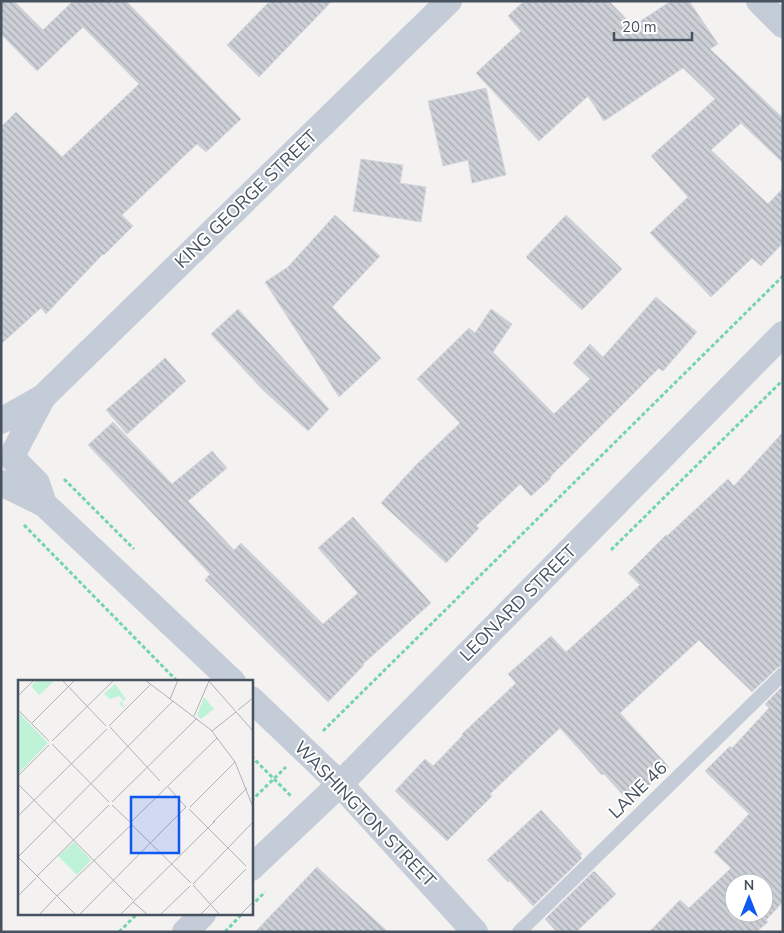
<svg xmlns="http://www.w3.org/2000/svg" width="784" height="933" font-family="'Nunito Sans',sans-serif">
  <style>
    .building { fill: url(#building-back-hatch); stroke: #d5d6dd; fill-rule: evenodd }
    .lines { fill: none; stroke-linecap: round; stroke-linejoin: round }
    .path { stroke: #73d4ae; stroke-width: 3; stroke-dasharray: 4 2.5; stroke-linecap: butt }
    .service { stroke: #c4ccd7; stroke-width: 14 }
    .minor { stroke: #c4ccd7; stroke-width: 26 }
    .labels { text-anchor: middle; stroke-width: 4; stroke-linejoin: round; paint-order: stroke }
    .street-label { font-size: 18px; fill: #475260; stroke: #fff }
    .inset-road { fill: none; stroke: #afb1b7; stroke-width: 1 }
    .view { fill: #0c5af2; fill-opacity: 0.15; stroke: #0c5af2; stroke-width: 2.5 }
    .inset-edge { fill: none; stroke: #475260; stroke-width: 2.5 }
  </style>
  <defs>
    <pattern id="building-back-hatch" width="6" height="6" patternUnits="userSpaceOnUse" patternTransform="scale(1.25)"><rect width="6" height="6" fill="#cdd0d6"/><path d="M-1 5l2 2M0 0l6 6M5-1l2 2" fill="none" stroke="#a8abb1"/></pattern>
  </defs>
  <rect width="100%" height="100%" fill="#f4f1f1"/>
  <path class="building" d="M1,1H14L43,30L73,1H126L241,119L206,152L197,144L122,215L133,226L104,255L103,254L46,314L41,308L1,344V127L16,112L62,157L139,84L83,27L37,71L1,34Z
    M270,1H332L259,77L227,45Z
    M524,1H609L633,26L671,1H689L718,44L710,49L783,118V163L741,123L711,150L768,204L783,188V243L761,266L752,258L711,297L650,233L688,197L651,156L715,99L683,68L604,121L588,96L539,141L476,73L521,31L508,16Z
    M486,88L506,175L472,183L468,160L443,166L428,101Z
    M361,159L403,165L400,183L426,187L421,222L353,211Z
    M335,215L380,256L332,307L381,358L339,397L265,282L288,267Z
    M566,215L622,269L582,310L526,257Z
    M656,297L697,332L663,371L659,368L550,477L551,478L531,496L520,484L476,526L479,528L446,563L381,503L416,465L460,423L417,379L469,328L475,333L491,309L512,324L493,352L554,414L590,379L573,363L590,344L603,357Z
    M238,309L329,409L308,431L262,389L211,334Z
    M165,358L186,381L127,434L106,410Z
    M113,422L172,484L212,451L227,468L188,501L234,550L241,543L323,624L358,593L318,548L353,517L431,603L363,664L364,665L328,702L205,580L210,574L88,445Z
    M783,432V665L777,668L752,692L699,640L620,713L669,767L630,803L604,774L602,775L560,728L490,794L492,796L447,841L395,791L425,759L433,766L463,735L462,734L516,683L508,674L551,636L566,652L640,585L628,573L666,535L667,536L728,479L734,486Z
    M783,686V902L766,920L768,922L756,932H649L680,900L689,908L731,868L714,852L749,814L705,771L730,746L732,748L769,708L765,704ZM734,883H764V913H734Z
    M541,810L582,854L580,856L582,858L533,906L510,881L508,882L487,860Z
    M317,867L388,932H255Z
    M594,871L616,894L576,932H557L545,919Z"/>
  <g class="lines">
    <path class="path" d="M64,479L134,549
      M24,525L178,682
      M611,550L783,380
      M323,731L783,276
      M251,756L291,796
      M251,801L286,767
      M251,906L265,892
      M119,932L137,914
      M225,932L242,914"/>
    <path class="service" d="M519,932L783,674"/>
    <path class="minor" d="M759,1L783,25
      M1,421L43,397L449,1
      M15,450L43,397
      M14,460L37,483L44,504
      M1,483L44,504L233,682
      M251,699L340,784L475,932
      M251,868L340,784L783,334
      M185,932L203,914"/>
  </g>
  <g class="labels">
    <g class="street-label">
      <text transform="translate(246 199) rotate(-44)" y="6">KING GEORGE STREET</text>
      <text transform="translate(518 603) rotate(-45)" y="6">LEONARD STREET</text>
      <text transform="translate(638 790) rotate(-44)" y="6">LANE 46</text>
      <text transform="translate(365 814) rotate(46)" y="6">WASHINGTON STREET</text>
    </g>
  </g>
  <g transform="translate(18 680)">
    <rect width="235" height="235" fill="#f4f1f1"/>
    <path d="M19,0H34L35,2L21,15L13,6ZM97,4L108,19L104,22L106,28L101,24L105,20L101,16L92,19L86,14ZM186,17L196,29L183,39L179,35ZM0,32L30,63L0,94ZM56,162L73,180L59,195L40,176Z" fill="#bef3d8"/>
    <path class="inset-road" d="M44,0L88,46M127,0L193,50L217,82L235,127M190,0L235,51M0,16L16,0M152,19L160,0M0,30L31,61M220,30L235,18M176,36L191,1M14,43L57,0M91,46L132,5M92,47L142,101M194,51L218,32M34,61L96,0M34,64L91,122M0,96L31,65M0,104L115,220M150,107L168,127M94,122L179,38M94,125L112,142M172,127L217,82M171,129L184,142M0,136L89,49M113,142L199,58M184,142L228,186M195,142L229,108M114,145L173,203M0,177L155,21M0,177L58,235M19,196L91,125M175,204L235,142M175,205L202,235M0,216L18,198M39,216L112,146M115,222L130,235M21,235L38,217M61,235L168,127M102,235L197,141M142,235L172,206M182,235L228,189M222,235L235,222"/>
    <path class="view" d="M113,117H161V173H113Z"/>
    <rect width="235" height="235" class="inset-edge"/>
  </g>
  <rect width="784" height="933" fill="none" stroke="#475260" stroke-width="5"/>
  <g transform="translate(749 898)"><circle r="24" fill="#ffffff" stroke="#b5babf"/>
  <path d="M0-4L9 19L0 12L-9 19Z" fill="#0c5af2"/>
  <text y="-8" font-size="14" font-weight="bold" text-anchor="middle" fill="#475260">N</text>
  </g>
  <path d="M614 32v8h78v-8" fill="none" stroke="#475260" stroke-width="2.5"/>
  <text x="622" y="32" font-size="15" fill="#475260" stroke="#ffffff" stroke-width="4" paint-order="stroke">20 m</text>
</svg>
